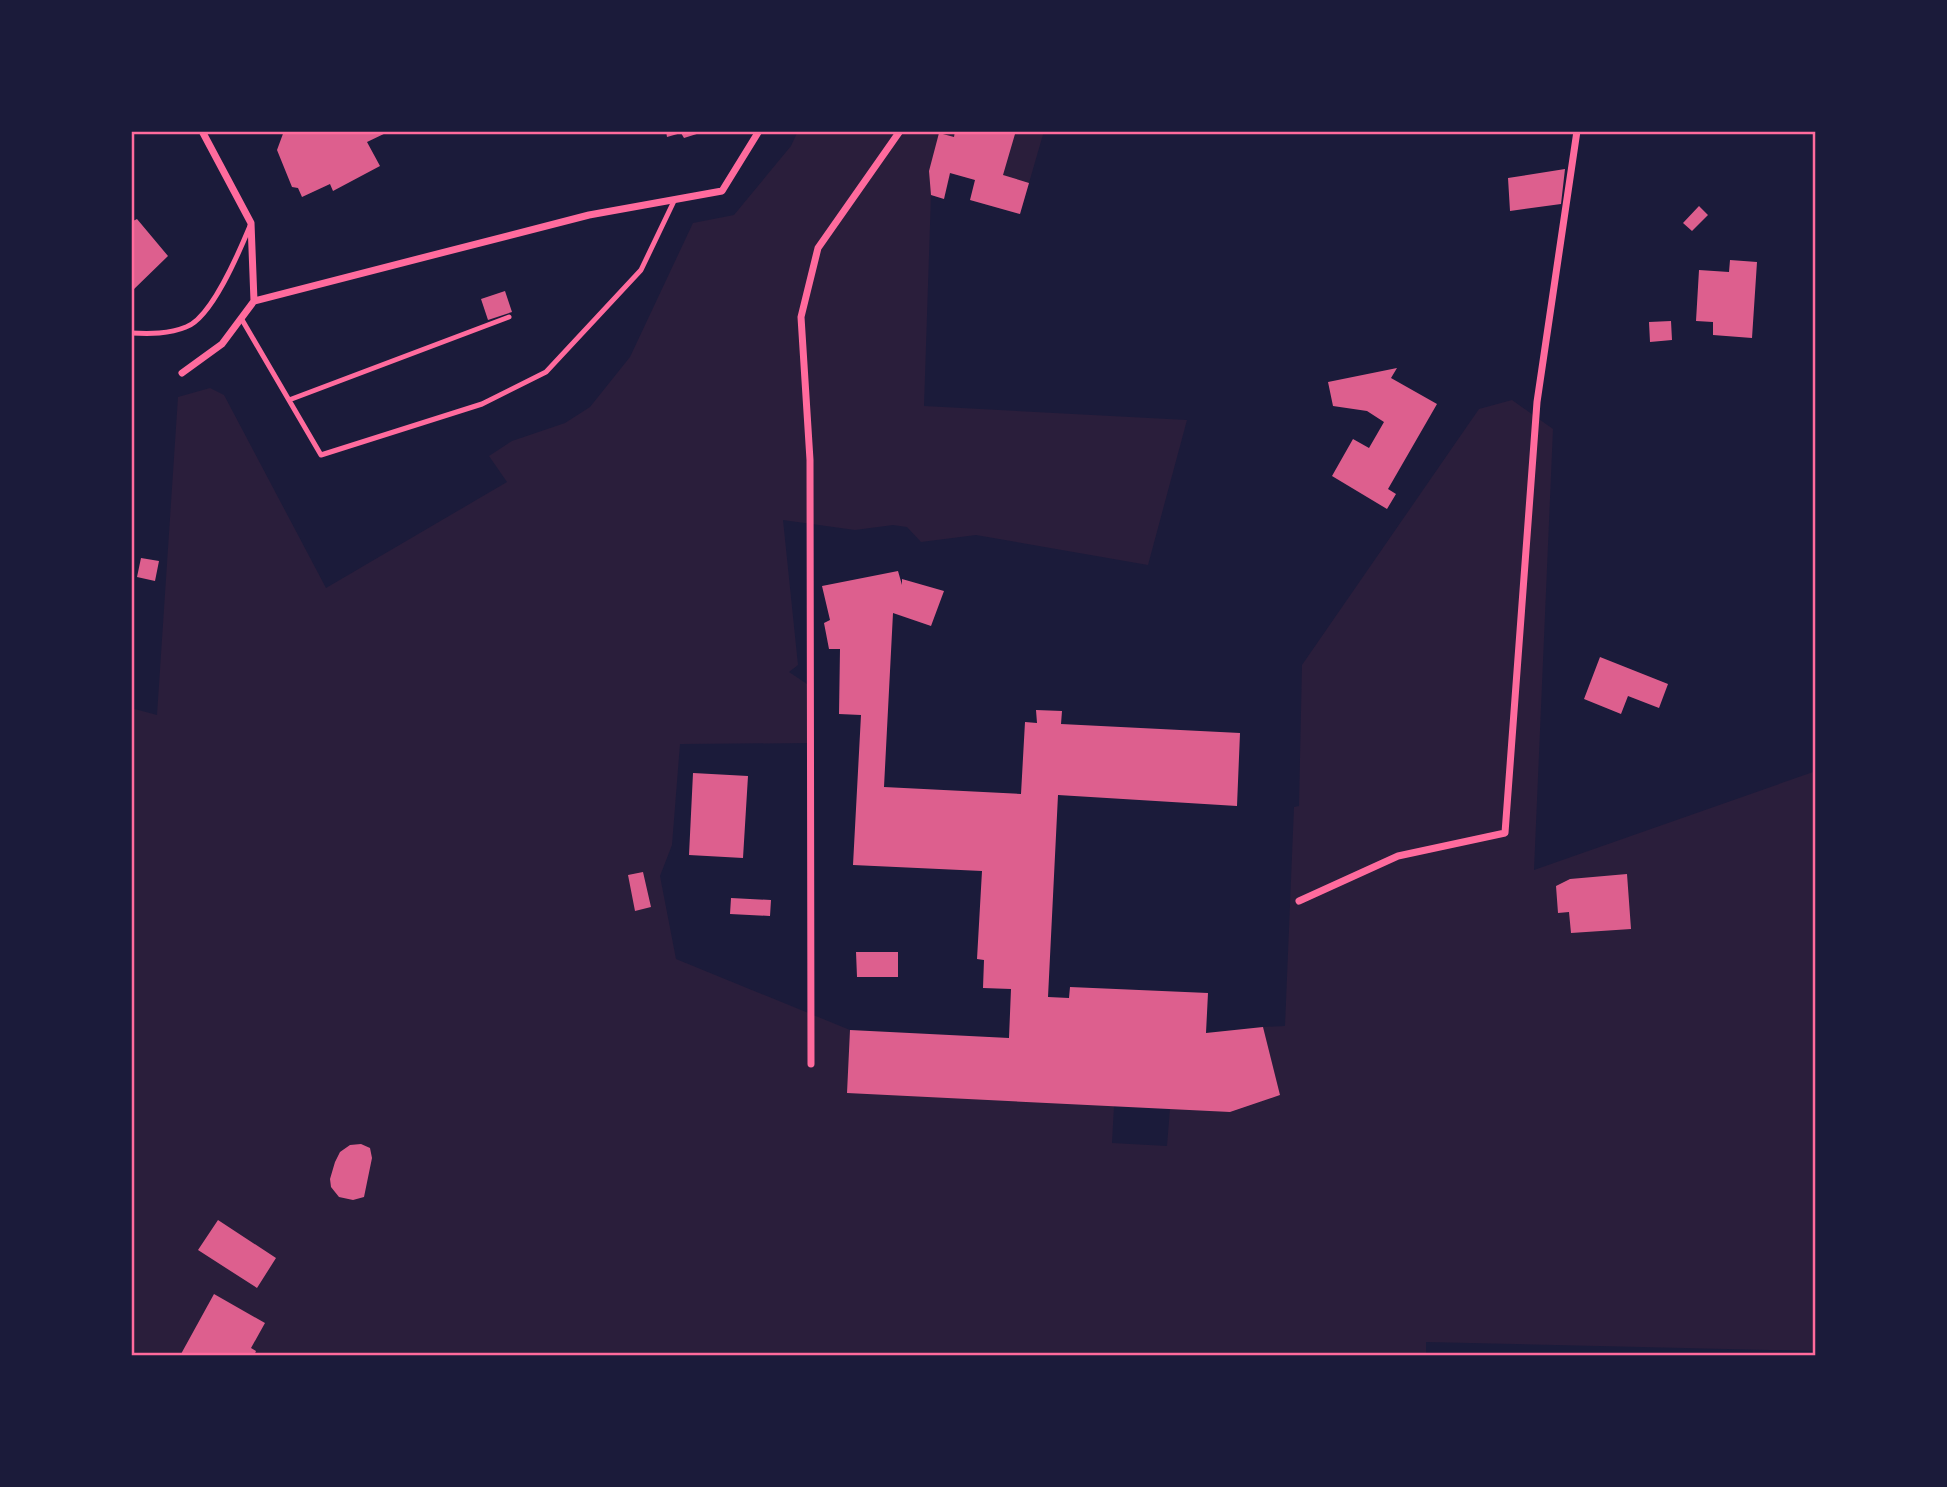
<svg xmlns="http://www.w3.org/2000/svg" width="1947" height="1487" font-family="'Public Sans',sans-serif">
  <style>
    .green { fill: #2a1e3b }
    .building { fill: #dd5f8e }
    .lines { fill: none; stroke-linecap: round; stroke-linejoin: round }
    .service { stroke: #ff6b9d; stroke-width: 5 }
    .minor { stroke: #ff6b9d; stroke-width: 7 }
    .neatline { fill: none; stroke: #ff6b9d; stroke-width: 2.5 }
  </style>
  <rect width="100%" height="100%" fill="#1b1b3a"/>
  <path class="green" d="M798,131H1044L1020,214L970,200L975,180L951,173L944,199L931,195L924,406L1187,420L1148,565L976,535L921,542L907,527L893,525L855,530L783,520L798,665L789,672L810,686L814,743L680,744L672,845L660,876L676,959L850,1030L1114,1106L1112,1143L1167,1146L1170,1108L1230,1112L1280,1095L1263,1027L1285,1026L1294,807L1299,806L1302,665L1479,409L1512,400L1553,429L1534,870L1816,771V1351L1426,1342V1356H131V708L157,715L178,397L210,388L224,395L326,588L507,482L489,456L512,441L565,423L590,407L630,357L693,223L734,215L791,146Z"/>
  <path class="building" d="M284,131H390L367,142L380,166L333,191L330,184L302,197L298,188L292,187L277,150Z
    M666,131H703V132L684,138L681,133L667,137Z
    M955,131L1015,134L1003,175L1029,183L1020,214L970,200L975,180L950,173L944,199L931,195L929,171L939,133L954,137Z
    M1565,169L1561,204L1510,211L1508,178Z
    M1699,206L1708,215L1692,231L1683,223Z
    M137,219L168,256L131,292V222Z
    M1730,260L1757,262L1752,338L1713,335V322L1696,321L1699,270L1729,272Z
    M505,291L512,312L488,320L481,299Z
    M1671,321L1672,340L1650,342L1649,322Z
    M1397,368L1391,378L1437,404L1388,489L1396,494L1387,509L1332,476L1353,439L1369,448L1384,422L1367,411L1333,406L1328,382Z
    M141,558L159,561L155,581L137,577Z
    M898,571L902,585V579L944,591L931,626L893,613L884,787L1021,794L1025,722L1037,723L1036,710L1062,711L1061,724L1240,733L1237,806L1058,795L1048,997L1069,998L1070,987L1208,993L1206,1033L1263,1027L1280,1095L1230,1112L847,1093L850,1030L1009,1038L1011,989L983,988L984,960L977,959L982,871L853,865L861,715L839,714L840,649H829L824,623L830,620L822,586Z
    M1600,657L1668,684L1659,708L1628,696L1621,714L1584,699Z
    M693,773L748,776L743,858L689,855Z
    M643,872L651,907L635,911L628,875Z
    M1627,874L1631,929L1571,933L1569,912L1558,913L1556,886L1570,879Z
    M731,898L771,900L770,916L730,914Z
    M856,952H898V977H857Z
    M361,1144L370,1148L372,1158L364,1197L353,1200L339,1197L331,1187L330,1179L335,1162L340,1152L350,1145Z
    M218,1220L276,1258L257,1288L198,1250Z
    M214,1294L265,1323L251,1348L256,1351L254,1356L181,1354Z"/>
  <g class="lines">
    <path class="service" d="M241,318L321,455L482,404L546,372L641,270L675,199
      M131,333C150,334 169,334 186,327C212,318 240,250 250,226
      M289,400L509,317"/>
    <path class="minor" d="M202,131L251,223L254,301
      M182,373L222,344L254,301L589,215L722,191L759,131
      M1299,901L1398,856L1505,833L1537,402L1577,131
      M811,1064L810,460L801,317L818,248L900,131"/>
  </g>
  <rect width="1947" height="1487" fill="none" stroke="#1b1b3a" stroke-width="266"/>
  <rect x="133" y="133" width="1681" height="1221" class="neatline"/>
</svg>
